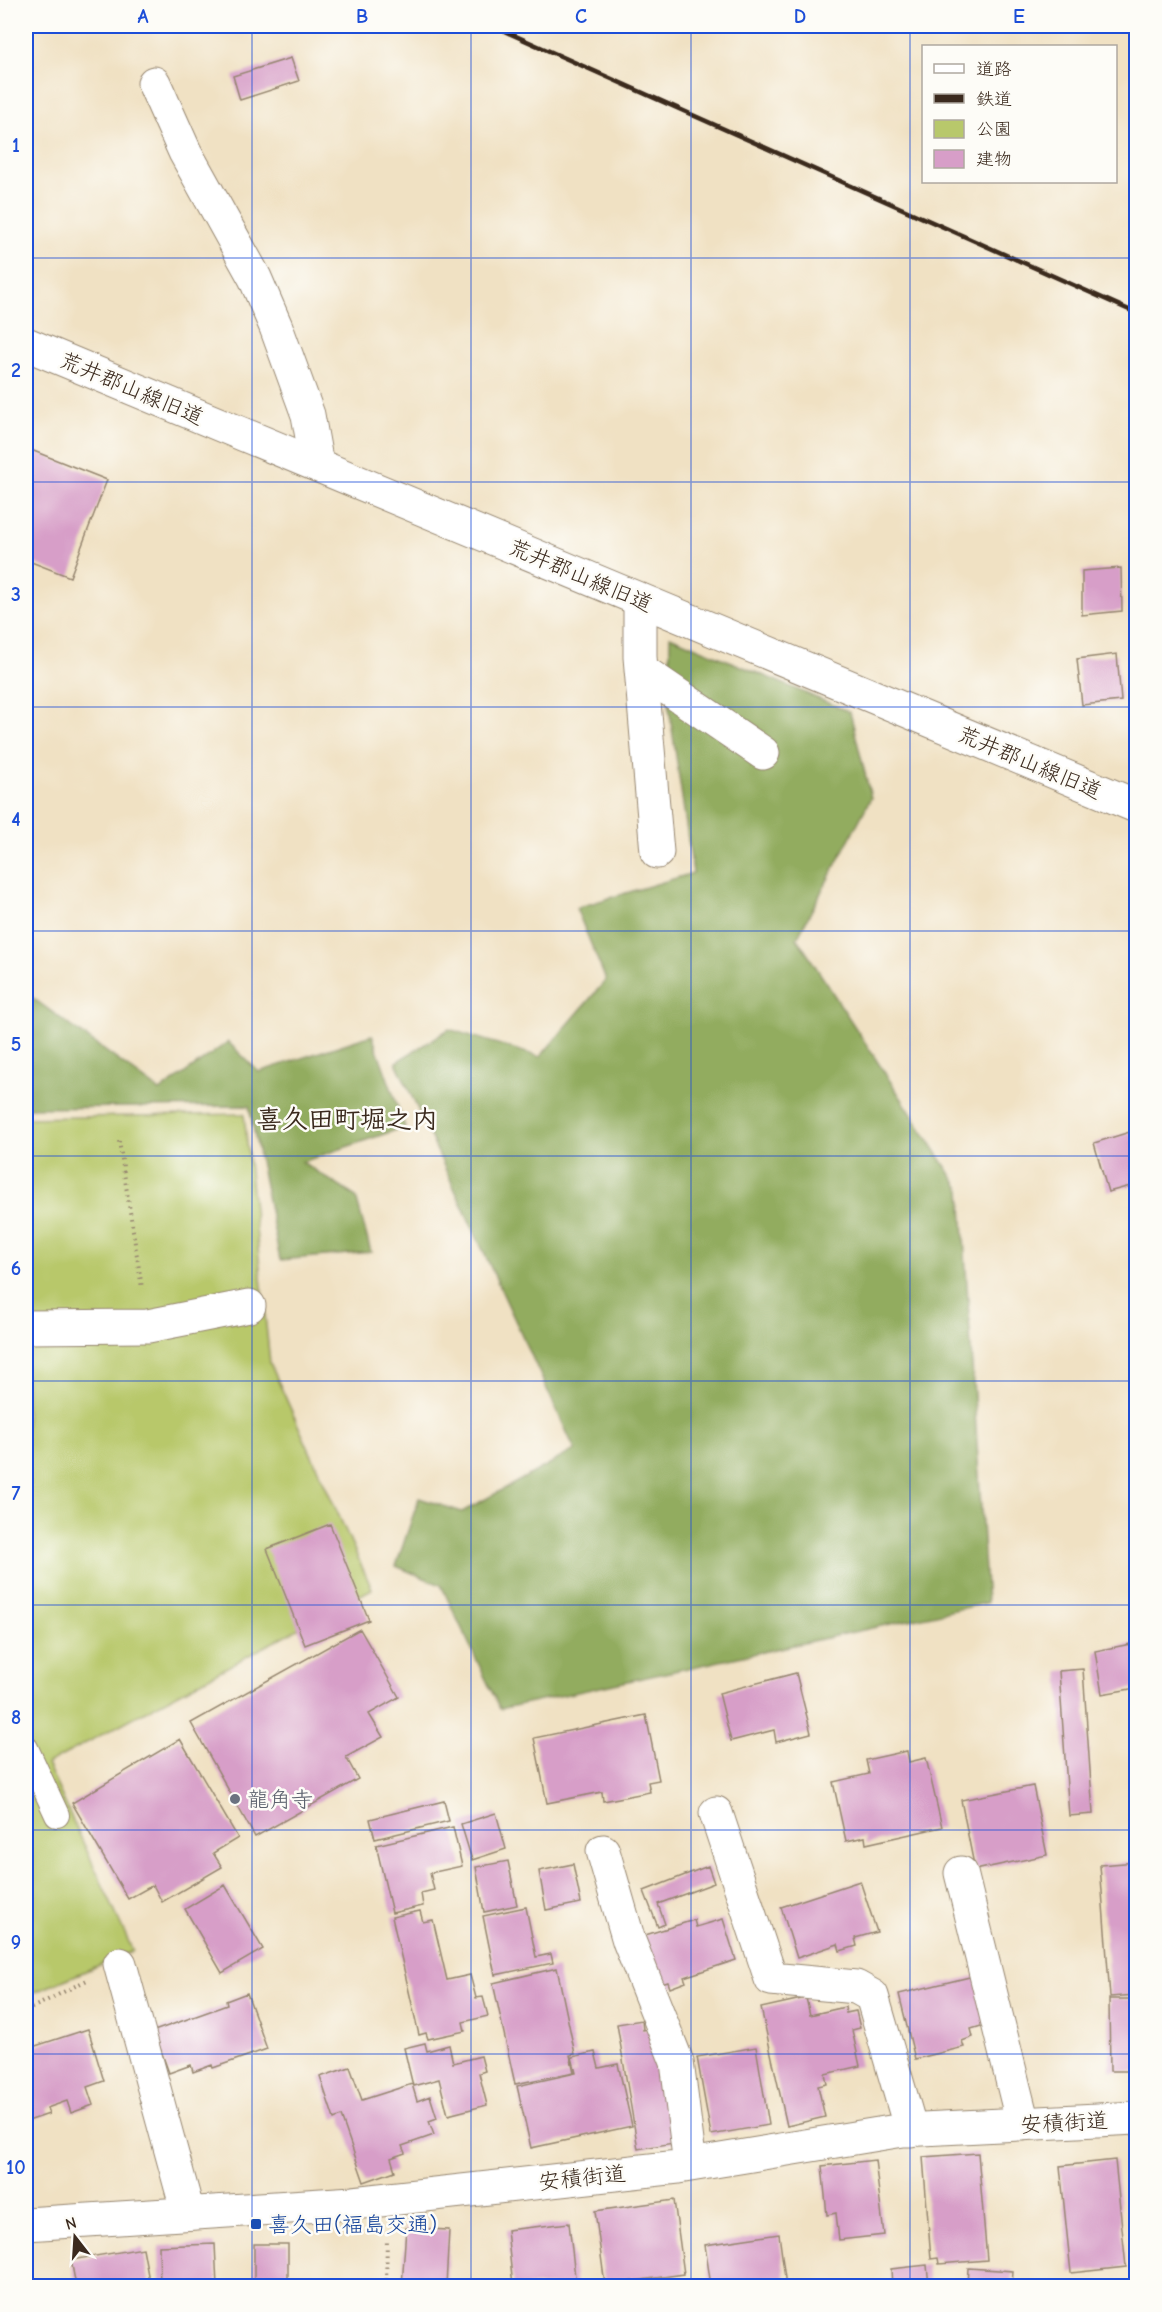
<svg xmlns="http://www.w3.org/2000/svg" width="1162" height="2312" font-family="'Comic Neue','Klee One',sans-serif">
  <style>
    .green { fill: #b8c86b; stroke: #7a7944; stroke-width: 1.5 }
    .forest { fill: #92ac5f; stroke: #666b3e; stroke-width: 1.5 }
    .building { fill: #d79ec8 }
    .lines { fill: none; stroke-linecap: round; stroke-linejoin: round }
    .service-casing { stroke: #968670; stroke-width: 26 }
    .minor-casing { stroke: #968670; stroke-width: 35 }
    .tertiary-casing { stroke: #968670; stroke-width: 35 }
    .path { stroke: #968670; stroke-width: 4; stroke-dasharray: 1.5 4.5; stroke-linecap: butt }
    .service { stroke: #fff; stroke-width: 24 }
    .minor { stroke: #fff; stroke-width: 33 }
    .tertiary { stroke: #fff; stroke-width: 33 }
    .rail { stroke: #3b2a1e; stroke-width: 4.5 }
    .grid { fill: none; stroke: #1d4ed8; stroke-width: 1.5; stroke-opacity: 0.55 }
    .worship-dot { fill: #6b7280; stroke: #fdfcf7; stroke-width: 2 }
    .transit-dot { fill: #1a4fb4; stroke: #fdfcf7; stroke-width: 2 }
    .labels { text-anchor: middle; stroke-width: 5; stroke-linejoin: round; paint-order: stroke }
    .street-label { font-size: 22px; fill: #3b2a1e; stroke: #fdfcf7 }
    .worship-label { font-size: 22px; fill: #5b616d; stroke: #fdfcf7; text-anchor: start }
    .transit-label { font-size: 22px; fill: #164399; stroke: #fdfcf7; text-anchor: start }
    .quarter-label { font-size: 26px; font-weight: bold; fill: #3b2a1e; stroke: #fdfcf7 }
    .neatline { fill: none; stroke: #1d4ed8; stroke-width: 2 }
    .grid-label { font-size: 20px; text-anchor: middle; font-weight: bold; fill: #1d4ed8 }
  </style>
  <rect width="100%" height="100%" fill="#fdfcf7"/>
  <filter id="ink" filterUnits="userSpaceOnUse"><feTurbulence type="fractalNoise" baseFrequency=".0167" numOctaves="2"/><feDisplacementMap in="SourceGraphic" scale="12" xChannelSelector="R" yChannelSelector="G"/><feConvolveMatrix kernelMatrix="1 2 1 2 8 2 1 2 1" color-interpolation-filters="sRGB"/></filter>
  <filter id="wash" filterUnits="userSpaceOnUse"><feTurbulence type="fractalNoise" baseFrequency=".008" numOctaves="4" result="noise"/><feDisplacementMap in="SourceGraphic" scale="24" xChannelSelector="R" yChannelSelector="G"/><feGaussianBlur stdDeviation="1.35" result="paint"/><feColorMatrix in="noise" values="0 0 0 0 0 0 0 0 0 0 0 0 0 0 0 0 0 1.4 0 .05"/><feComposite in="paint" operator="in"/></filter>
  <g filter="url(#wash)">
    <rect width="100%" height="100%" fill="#f0e1c3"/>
    <path class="green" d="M244,1114L270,1363L372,1589L47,1764L133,1951L26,1996V1118Z"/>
    <path class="forest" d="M670,636L850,712L871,798L797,938L961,1190L987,1603L500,1709L441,1585L396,1566L419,1498L462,1512L575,1450L396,1062L449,1029L540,1057L606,980L576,908L693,873L669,708Z
      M26,993L160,1091L228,1042L259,1072L372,1035L405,1127L302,1162L356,1197L371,1252L280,1260L249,1106L26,1108Z"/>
    <g id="blocks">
      <path class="building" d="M291,58L299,81L240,100L233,76Z
        M26,448L107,480L70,577L26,560Z
        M1121,568L1122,611L1082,615V571Z
        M1117,654L1121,701L1082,705L1077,659Z
        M1136,1130V1178L1132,1179L1134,1185L1108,1192L1094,1143Z
        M330,1524L369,1620L305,1645L267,1549Z
        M360,1629L399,1697L369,1714L383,1737L346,1757L358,1779L255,1837L191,1723Z
        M1136,1643V1688L1102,1694L1095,1651Z
        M1083,1669L1093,1814L1069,1816L1059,1671Z
        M796,1673L811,1733L776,1742L774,1730L731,1741L719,1693Z
        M646,1715L659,1780L648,1782L650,1792L603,1801L602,1792L547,1803L534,1738Z
        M180,1739L238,1838L213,1853L222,1867L162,1902L153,1885L128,1899L72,1803Z
        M907,1751L909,1762L926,1758L942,1827L866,1844L865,1837L846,1841L833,1782L869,1774L866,1760Z
        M1033,1786L1047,1855L975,1870L961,1800Z
        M444,1801L449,1821L375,1839L370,1819Z
        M496,1813L506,1849L472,1860L461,1824Z
        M453,1827L462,1866L430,1873L434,1890L421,1893L423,1906L392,1913L376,1845Z
        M508,1861L517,1905L484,1912L476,1867Z
        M1136,1862V1995L1110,1997L1100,1865Z
        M573,1864L581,1903L546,1910L539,1871Z
        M708,1866L714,1883L658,1904L665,1924L658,1927L644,1891Z
        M860,1881L877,1932L855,1938L857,1946L840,1951L838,1944L797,1958L781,1907Z
        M225,1885L263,1949L222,1973L185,1909Z
        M526,1907L536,1957L551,1954L553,1963L495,1975L483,1916Z
        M420,1911L423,1922L433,1920L447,1980L470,1975L476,1998L483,1997L488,2016L463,2022L465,2031L428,2039L426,2033L419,2035L392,1917Z
        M723,1919L736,1960L684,1977L686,1982L670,1988L668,1982L658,1985L642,1936L694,1920L696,1927Z
        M557,1968L575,2054L570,2055L574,2072L515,2084L493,1983Z
        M978,1975L991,2023L971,2029L973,2037L962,2041L964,2047L915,2059L899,1994Z
        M247,1993L267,2049L213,2068L212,2065L193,2072L191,2065L169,2073L154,2031L227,2005L226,2001Z
        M806,1998L810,2015L845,2007L846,2013L856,2011L860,2028L852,2030L860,2066L825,2074L827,2084L818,2086L825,2117L787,2126L761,2008Z
        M1109,1999H1136V2071H1110Z
        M642,2020L643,2030L656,2028L674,2143L638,2149L617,2024Z
        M88,2029L104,2081L87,2087L93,2105L71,2113L67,2101L47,2108L49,2114L28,2121L26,2114V2049Z
        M425,2043L427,2051L449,2045L453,2063L481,2056L485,2071L479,2073L487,2105L448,2115L439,2079L413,2086L404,2048Z
        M756,2047L769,2125L711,2135L697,2057Z
        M595,2052L599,2068L618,2064L632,2126L531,2148L517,2086L576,2073L572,2057Z
        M350,2067L362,2100L412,2084L417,2101L430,2096L437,2118L429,2121L434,2135L402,2146L405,2153L391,2158L395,2171L364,2182L341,2116L334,2119L320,2077Z
        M978,2153L987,2260L939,2264L938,2258L931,2259L923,2157Z
        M875,2160L884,2235L839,2240L836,2213L827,2215L822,2166Z
        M1115,2160L1126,2267L1071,2273L1060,2166Z
        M674,2200L684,2274L605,2285L595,2211Z
        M569,2223L576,2286H513L507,2230Z
        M406,2228L449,2230L446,2286H402Z
        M779,2234L786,2286H711L705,2245Z
        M215,2244L217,2286H160L159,2246Z
        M254,2244H288V2281H254Z
        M143,2248L150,2286H76L71,2260Z
        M927,2265L929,2286H892L891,2269Z
        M968,2268L1013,2271L1012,2286H967Z"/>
    </g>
  </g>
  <g filter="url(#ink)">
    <use href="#blocks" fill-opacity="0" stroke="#968670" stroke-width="1.5"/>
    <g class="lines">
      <defs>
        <path id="service" d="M26,1748L57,1815"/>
        <path id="minor" d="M154,83L185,152L255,278L276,327L308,415L317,465
          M640,600V657L657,852
          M641,670L763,753
          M26,1327L148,1326L249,1306
          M716,1813L771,1979L856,1987L872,1996L911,2130
          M603,1851L629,1941L677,2062L690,2165
          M961,1873L1023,2124
          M120,1964L188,2213
          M26,2224L353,2203L678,2167L903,2130L1136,2118"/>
        <path id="tertiary" d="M26,344L1136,806"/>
      </defs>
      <use href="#service" class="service-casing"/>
      <use href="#minor" class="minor-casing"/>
      <use href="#tertiary" class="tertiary-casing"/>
      <path class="path" d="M119,1141L142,1288
        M26,2011L87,1980
        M386,2286L387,2238"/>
      <use href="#service" class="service"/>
      <use href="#minor" class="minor"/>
      <use href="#tertiary" class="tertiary"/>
      <path class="rail" d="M493,26L1136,313"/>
    </g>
  </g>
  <path class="grid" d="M252,26V2286M471,26V2286M691,26V2286M910,26V2286M26,258H1136M26,482H1136M26,707H1136M26,931H1136M26,1156H1136M26,1381H1136M26,1605H1136M26,1830H1136M26,2054H1136"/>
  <circle class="worship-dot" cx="235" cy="1799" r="6"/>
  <rect class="transit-dot" x="250" y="2218" width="12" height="12" rx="3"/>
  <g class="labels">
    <g class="street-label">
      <text transform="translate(132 388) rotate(23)" y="8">荒井郡山線旧道</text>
      <text transform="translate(581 575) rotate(23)" y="8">荒井郡山線旧道</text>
      <text transform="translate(1030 762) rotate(23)" y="8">荒井郡山線旧道</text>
      <text transform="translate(1064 2122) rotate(-3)" y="8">安積街道</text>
      <text transform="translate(582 2177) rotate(-6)" y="8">安積街道</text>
    </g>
    <g class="worship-label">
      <text x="247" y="1807">龍角寺</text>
    </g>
    <g class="transit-label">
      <text x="268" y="2232">喜久田(福島交通)</text>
    </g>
    <g class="quarter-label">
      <text x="347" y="1128">喜久田町堀之内</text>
    </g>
  </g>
  <rect width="1162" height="2312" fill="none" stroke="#fdfcf7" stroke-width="66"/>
  <rect x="922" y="45" width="195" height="138" fill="#fdfcf7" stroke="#afa8a0" stroke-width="1.5"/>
  <rect x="934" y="64" width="30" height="9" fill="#ffffff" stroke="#afa8a0" stroke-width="1.5"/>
  <text x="976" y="75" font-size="18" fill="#3b2a1e">道路</text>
  <rect x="934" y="94" width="30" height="9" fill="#3b2a1e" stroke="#afa8a0" stroke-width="1.5"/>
  <text x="976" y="105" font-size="18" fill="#3b2a1e">鉄道</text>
  <rect x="934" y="120" width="30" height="18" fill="#b8c86b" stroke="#afa8a0" stroke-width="1.5"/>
  <text x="976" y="135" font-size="18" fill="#3b2a1e">公園</text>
  <rect x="934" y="150" width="30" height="18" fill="#d79ec8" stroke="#afa8a0" stroke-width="1.5"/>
  <text x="976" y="165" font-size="18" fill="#3b2a1e">建物</text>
  <g transform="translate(75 2237) rotate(343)" stroke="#fdfcf7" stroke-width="4.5" paint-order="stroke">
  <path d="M0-4.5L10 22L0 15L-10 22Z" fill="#3b2a1e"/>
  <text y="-9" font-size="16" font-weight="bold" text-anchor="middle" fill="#3b2a1e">N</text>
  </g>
  <rect x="33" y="33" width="1096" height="2246" class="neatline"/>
  <g class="grid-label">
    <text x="143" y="23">A</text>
    <text x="362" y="23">B</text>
    <text x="581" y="23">C</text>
    <text x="800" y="23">D</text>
    <text x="1019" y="23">E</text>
    <text x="16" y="152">1</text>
    <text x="16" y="377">2</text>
    <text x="16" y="601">3</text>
    <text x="16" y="826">4</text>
    <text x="16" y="1051">5</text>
    <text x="16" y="1275">6</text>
    <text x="16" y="1500">7</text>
    <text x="16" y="1724">8</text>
    <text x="16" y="1949">9</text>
    <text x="16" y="2174">10</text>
  </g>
</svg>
